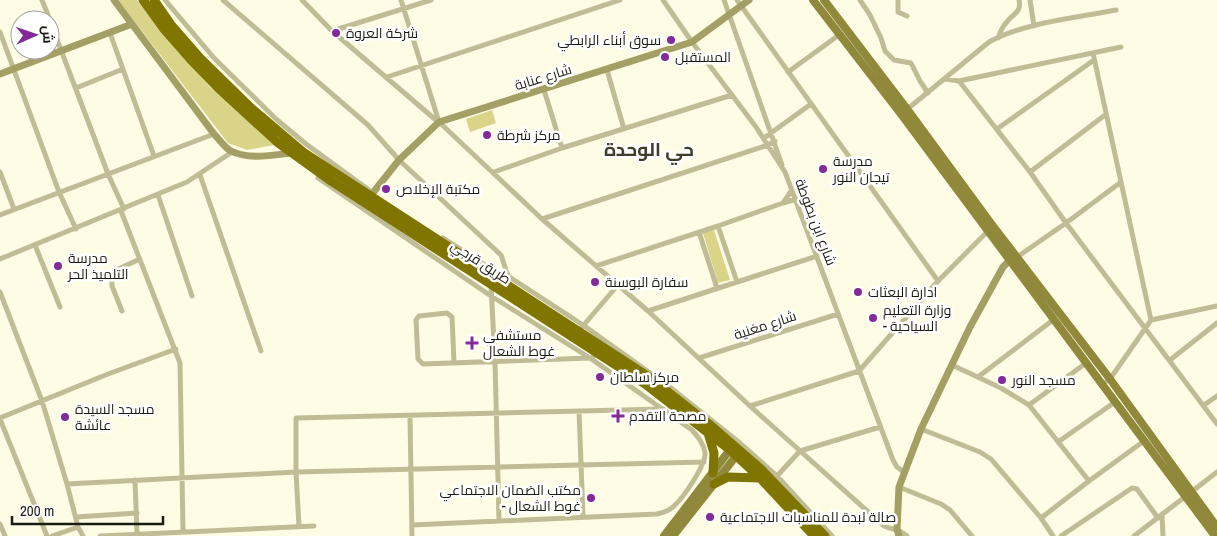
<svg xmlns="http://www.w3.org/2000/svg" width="1217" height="536" font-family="'Archivo Narrow',Cairo,sans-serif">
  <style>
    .green { fill: #dad489 }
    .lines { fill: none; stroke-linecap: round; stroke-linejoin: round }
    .street { stroke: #c0bd96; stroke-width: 5 }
    .secondary { stroke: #a49f64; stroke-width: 7 }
    .primary { stroke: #90893b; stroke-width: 8 }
    .highway { stroke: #7f7500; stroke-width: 9 }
    .poi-dot { fill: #812a98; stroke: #fff; stroke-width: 2 }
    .labels { text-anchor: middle; stroke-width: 5; stroke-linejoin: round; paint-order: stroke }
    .poi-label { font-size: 14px; fill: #1d1c14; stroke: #fff; text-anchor: start }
    .street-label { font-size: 14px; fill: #1d1c14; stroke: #fff }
    .district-label { font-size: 19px; font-weight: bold; fill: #403e2b; stroke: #fff }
  </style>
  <rect width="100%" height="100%" fill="#fefce4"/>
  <path class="green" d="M118,0H137L156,25L210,87L274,145L247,150L228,143Z
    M492,110L496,123L470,132L466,119Z
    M714,230L730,280L718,283L703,233Z"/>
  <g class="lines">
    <path class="street" d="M42,0L50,20
      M165,0L214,58L276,119L306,144L369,190
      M223,0L368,125L399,160L501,255L508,276L583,325L671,388L740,443L777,476L832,536
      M302,0L332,31L437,121
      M401,0L439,122L542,219L648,311L750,406L884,526C895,531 896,527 907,536
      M663,0L692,42L756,127L785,172L893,460L897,467L905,473
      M724,0L782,165
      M737,0L938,281
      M860,0L870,15L881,38L885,51L894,60L911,63L920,81L928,93
      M898,0V12L907,16
      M1030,0L1034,26
      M50,21L108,174L124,209
      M332,31L431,0
      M0,32L59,192L76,229
      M110,33L154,156
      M998,38C1000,33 1002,27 1006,23C1012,14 1022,13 1019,0
      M1093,53L1151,320
      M607,70L624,129
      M788,72L839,35
      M387,77L620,0
      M945,79L959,81L1030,172L1066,223L1217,424
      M959,81L1121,47
      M76,88L123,69
      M544,90L562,148
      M905,111L989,42C1026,22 1076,18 1116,10
      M997,129L1094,60
      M764,138L811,104
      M0,172L14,209
      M494,172L562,148L732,95
      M1030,172L1105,115
      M200,175L261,351
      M318,178L491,296L590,358L423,364L418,359L416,320L419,316L447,313L452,317L454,362
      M792,190L783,203L796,199
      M158,195L192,296
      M121,211L180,363L183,531
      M0,215L214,134
      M542,219L768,145L775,141
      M718,226L737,282
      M699,232L717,288
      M443,238L490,268L508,276
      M35,245L60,307
      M1017,257L1066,223L1121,182
      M0,259L187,182L232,152
      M596,266L718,226L783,203
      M491,286L495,361L499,520
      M0,292L42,401L67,484L78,527L83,536
      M122,311L112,286V275L116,270L140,259
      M648,311L817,256
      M582,327L617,286
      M699,358L838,314
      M1170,360L1217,323
      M952,365L1001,388L1029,405L1089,481
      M978,377L1053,320
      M1102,384L1110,379L1151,320L1217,306
      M1029,405L1086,363
      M1204,405L1217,396
      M750,406L859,371L938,281L989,230
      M579,411L583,516
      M410,416L412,536
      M0,418L108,374L176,349
      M0,419L47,536
      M921,429L980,452L991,459L1041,518L1053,536
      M1058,442L1115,402
      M777,476L800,451L880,427
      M135,480L137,534
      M67,484L296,472L704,462
      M899,487L941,504L950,510L972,536
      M1162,515L1163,536
      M76,517L137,513
      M1041,518L1089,481L1144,441
      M0,524L5,536
      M412,525L657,514C662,513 670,510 674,506C683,498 706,465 705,453C704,444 698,437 692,430L590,358L598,354
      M299,527L296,472V418L663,409
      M52,536L78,527
      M100,536L314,526
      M1061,536L1132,488L1137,489L1158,518
      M1134,536L1217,472"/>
    <path class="secondary" d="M114,0L214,134C219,139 225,148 231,151C248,160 274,155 291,153
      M0,74L132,24
      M368,199L399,160L439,122L692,42L749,0
      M899,536L897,529L899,487L921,429L970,327L1003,267L1010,260L1015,258"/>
    <path class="primary" d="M813,0L901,114L1215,536
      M824,0L907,109L993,226L1110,379L1217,527
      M664,536L732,447
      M673,536L740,451"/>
    <path class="highway" d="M143,0L164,29L192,61L218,88L277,142L331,181L645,384L730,450L760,478L814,536
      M154,0L172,26L200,58L250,107L303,152L649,377L709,424L762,470L825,536
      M708,433L714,453L713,473
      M714,484L728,477L760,478"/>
  </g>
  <g class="poi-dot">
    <circle cx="336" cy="33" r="5"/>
    <circle cx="671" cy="40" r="5"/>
    <circle cx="665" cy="57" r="5"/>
    <circle cx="487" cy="135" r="5"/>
    <circle cx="823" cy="169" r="5"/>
    <circle cx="386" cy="189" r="5"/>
    <circle cx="58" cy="266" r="5"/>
    <circle cx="595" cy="282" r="5"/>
    <circle cx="858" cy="292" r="5"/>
    <circle cx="873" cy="318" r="5"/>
    <path d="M469.5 335.5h5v5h5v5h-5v5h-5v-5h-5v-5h5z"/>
    <circle cx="600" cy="377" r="5"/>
    <circle cx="1002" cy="380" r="5"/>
    <path d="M615.5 408.5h5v5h5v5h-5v5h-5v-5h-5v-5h5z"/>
    <circle cx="65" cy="417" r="5"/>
    <circle cx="591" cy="498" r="5"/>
    <circle cx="710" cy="517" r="5"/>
  </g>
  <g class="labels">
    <g class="poi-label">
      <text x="346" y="38">شركة العروة</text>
      <text x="661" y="45" text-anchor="end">سوق أبناء الرابطي</text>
      <text x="675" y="62">المستقبل</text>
      <text x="497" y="140">مركز شرطة</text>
      <text x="833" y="166">مدرسة<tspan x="833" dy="16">تيجان النور</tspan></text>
      <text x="396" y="194">مكتبة الإخلاص</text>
      <text x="68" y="263">مدرسة<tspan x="68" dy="16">التلميذ الحر</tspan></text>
      <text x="605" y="287">سفارة البوسنة</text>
      <text x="868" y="297">ادارة البعثات</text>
      <text x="883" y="315">وزارة التعليم<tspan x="883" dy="16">- السياحية</tspan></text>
      <text x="483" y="340">مستشفي<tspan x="483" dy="16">غوط الشعال</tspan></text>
      <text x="610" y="382">مركز سلطان</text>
      <text x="1012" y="385">مسجد النور</text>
      <text x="75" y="414">مسجد السيدة<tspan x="75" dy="16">عائشة</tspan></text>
      <text x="629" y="421">مصحة التقدم</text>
      <text x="581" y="495" text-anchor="end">مكتب الضمان الاجتماعي<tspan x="581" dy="16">- غوط الشعال</tspan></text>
      <text x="720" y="522">صالة لبدة للمناسبات الاجتماعية</text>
    </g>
    <g class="street-label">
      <text transform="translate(543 77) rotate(-17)" y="5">شارع عنابة</text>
      <text transform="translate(816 222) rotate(69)" y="5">شارع ابن بطوطة</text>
      <text transform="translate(481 262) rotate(33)" y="5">طريق قرجي</text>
      <text transform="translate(765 325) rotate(-18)" y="5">شارع مغنية</text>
    </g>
    <g class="district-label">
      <text x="649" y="156">حي الوحدة</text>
    </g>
  </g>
  <g transform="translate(35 35) rotate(88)"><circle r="24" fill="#ffffff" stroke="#a5a4a1"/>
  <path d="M0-4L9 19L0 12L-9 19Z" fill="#812a98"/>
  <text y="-8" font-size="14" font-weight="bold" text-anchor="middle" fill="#1d1c14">ش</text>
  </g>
  <path d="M12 516v8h151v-8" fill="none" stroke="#1d1c14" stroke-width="2.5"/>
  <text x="20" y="516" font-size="15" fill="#1d1c14" stroke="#ffffff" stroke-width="4" paint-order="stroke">200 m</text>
</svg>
